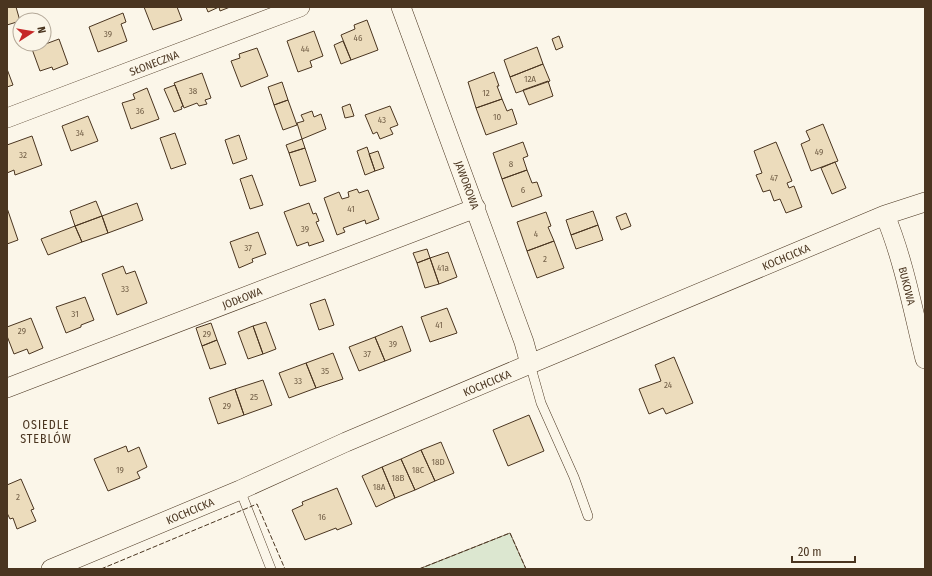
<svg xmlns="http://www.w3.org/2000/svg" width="932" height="576" font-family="'Fira Sans Condensed',sans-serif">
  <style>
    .green { fill: #dce7d0; stroke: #887966 }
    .building { fill: #ecdcbc; stroke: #4a3520 }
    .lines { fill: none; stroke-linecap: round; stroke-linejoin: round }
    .lane-casing { stroke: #4a3520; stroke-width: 10 }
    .street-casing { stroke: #4a3520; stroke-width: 20 }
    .lane { stroke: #fbf6e9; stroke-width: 9 }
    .street { stroke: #fbf6e9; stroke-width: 19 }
    .fence { stroke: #4a3520; stroke-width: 1; stroke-dasharray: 5 2; stroke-linecap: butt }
    .labels { text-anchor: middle; stroke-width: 3; stroke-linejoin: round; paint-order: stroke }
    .number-label { font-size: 9px; fill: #725f47 }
    .street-label { font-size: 11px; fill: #4a3520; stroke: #fbf6e9 }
    .neighbourhood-label { font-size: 12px; letter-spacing: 1px; fill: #4a3520; stroke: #fbf6e9 }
  </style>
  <rect width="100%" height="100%" fill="#fbf6e9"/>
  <path class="green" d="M510,533L526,569H419Z"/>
  <path class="building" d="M7,7H16L20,21L7,25Z
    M144,7H177L182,20L153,30Z
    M206,7H230L220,11L219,7L208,12Z
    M123,13L126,22L121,24L127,41L98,52L89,27Z
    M367,20L378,50L351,60L341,35L355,29L354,25Z
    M314,31L323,56L310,61L312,67L298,72L287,41Z
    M559,36L563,47L556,50L552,39Z
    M59,39L68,64L53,70L52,67L40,71L32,49Z
    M343,41L351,60L341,64L334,45Z
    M537,47L543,64L510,77L504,60Z
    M257,48L268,76L241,87L231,61L240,58L239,54Z
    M543,64L550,81L516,93L510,77Z
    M7,69L13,85L7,87Z
    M494,72L499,86H497L502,99L476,108L468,82Z
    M202,73L211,98L205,100L207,104L199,106L197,103L184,108L174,83Z
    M548,81L553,96L529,105L523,90Z
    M282,82L288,100L274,105L268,87Z
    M175,85L183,106L181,107L182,109L174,112L164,89Z
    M147,88L159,119L131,129L122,103L135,99L133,94Z
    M502,99L507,111L512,109L517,124L486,135L476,108Z
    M288,100L297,125L283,130L274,105Z
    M350,104L354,116L345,118L342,107Z
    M390,106L398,125L390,128L393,134L380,139L377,132L373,134L365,115Z
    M312,111L314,117L321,114L326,129L302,139L297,123L304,121L301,115Z
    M88,116L98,141L71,151L62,126Z
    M823,124L838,161L811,171L801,144L810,140L806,131Z
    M175,133L186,164L171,169L160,138Z
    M239,135L247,159L233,164L225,140Z
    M32,136L42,165L15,175L14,170L7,173V145Z
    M302,139L305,148L289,153L286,145Z
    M523,142L528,156L523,158L527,170L502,179L493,153Z
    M776,142L792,181L787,183L789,188L794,186L802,207L786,213L780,199L774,201L770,190L763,192L756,175L762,173L754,151Z
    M367,147L375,171L365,175L357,151Z
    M305,148L316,181L300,186L289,153Z
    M378,151L384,168L375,171L369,154Z
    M835,162L846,188L832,194L821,168Z
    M527,170L532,183L537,182L542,196L512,207L502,179Z
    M252,175L263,205L250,209L240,179Z
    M357,189L359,193L368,190L379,219L366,224L365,220L343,228L345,232L337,235L324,198L339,192L342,199L349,197L348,192Z
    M96,201L102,216L75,226L70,211Z
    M137,203L143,220L108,233L102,216Z
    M309,203L313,214L316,213L319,221L316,222L324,241L309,246L308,242L297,246L284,212Z
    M7,208L18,240L7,244Z
    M593,211L598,225L571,235L566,220Z
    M546,212L551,226L548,227L554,241L527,251L517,222Z
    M626,213L631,226L621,230L616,217Z
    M102,216L108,233L82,242L75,226Z
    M598,225L603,240L576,249L571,235Z
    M75,226L82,242L48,255L41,239Z
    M258,232L266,254L252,259L253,262L239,268L230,242Z
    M554,241L564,268L537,278L527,251Z
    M427,249L430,258L417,263L413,253Z
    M448,252L457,277L439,284L430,258Z
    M430,258L439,284L425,288L417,263Z
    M123,266L126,274L135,271L147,303L117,315L102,274Z
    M85,297L94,320L81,325V327L66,333L56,307Z
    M325,299L334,325L319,330L310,304Z
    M447,308L457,333L430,342L421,317Z
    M31,318L43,348L29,354L27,349L14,354L7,336V327Z
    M266,322L276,349L263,354L253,326Z
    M211,323L217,340L202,346L196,328Z
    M253,326L263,354L248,359L238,332Z
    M402,326L411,351L385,361L375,337Z
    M375,337L385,361L359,371L349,347Z
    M217,340L226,364L210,369L202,346Z
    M333,353L343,379L316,388L306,363Z
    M674,357L693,403L666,414L663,408L649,414L639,389L661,381L655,365Z
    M306,363L316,388L289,398L279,373Z
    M263,380L272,405L244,415L235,389Z
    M235,389L244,415L218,424L209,398Z
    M529,415L544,451L508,466L493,430Z
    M441,442L454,473L435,481L421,450Z
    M126,446L128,452L139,447L147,467L137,472L140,478L108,491L94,459Z
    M421,450L435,481L415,490L401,459Z
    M401,459L415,490L395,498L382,467Z
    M382,467L395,498L376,507L362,476Z
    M21,479L34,509L31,510L36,521L17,529L13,518L10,519L7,513V485Z
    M337,488L352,524L337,530L336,528L305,540L292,510L303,505L302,502Z"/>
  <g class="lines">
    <defs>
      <path id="lane" d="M530,364L541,403L574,477L588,516
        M240,490L271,569"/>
      <path id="street" d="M401,7L524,342L530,364
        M7,118L300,7
        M885,215C904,261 913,311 925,359
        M7,388L476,208
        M51,569L240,490L346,442L530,364L885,215L925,202"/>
    </defs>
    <use href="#lane" class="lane-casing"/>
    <use href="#street" class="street-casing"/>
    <use href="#lane" class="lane"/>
    <use href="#street" class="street"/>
    <path class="fence" d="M101,569L257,504L285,569
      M419,569L510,533L526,569"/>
  </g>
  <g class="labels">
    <g class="number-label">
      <text x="108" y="37">39</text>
      <text x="358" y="41">46</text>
      <text x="305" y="52">44</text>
      <text x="530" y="82">12A</text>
      <text x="193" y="94">38</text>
      <text x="486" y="96">12</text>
      <text x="140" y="114">36</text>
      <text x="497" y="120">10</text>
      <text x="382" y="123">43</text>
      <text x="80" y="136">34</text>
      <text x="819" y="155">49</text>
      <text x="23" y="158">32</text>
      <text x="511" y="167">8</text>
      <text x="774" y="181">47</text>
      <text x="523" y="193">6</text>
      <text x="351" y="212">41</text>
      <text x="305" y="232">39</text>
      <text x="536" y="237">4</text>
      <text x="248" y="251">37</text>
      <text x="545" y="262">2</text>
      <text x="443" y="271">41a</text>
      <text x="125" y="292">33</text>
      <text x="75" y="317">31</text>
      <text x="439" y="328">41</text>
      <text x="22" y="334">29</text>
      <text x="207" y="337">29</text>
      <text x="393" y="347">39</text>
      <text x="367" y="357">37</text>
      <text x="325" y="374">35</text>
      <text x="298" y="384">33</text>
      <text x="668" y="388">24</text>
      <text x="254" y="400">25</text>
      <text x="227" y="409">29</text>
      <text x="438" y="465">18D</text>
      <text x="120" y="473">19</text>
      <text x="418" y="473">18C</text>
      <text x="398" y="481">18B</text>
      <text x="379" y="490">18A</text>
      <text x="18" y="500">2</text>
      <text x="322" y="520">16</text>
    </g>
    <g class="street-label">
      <text transform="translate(154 63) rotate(-21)" y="4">SŁONECZNA</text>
      <text transform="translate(467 185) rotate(70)" y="4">JAWOROWA</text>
      <text transform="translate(786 257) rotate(-23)" y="4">KOCHCICKA</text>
      <text transform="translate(907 286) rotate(76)" y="4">BUKOWA</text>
      <text transform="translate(242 298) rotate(-21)" y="4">JODŁOWA</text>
      <text transform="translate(487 383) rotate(-23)" y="4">KOCHCICKA</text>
      <text transform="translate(190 511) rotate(-23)" y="4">KOCHCICKA</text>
    </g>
    <g class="neighbourhood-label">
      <text x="46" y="429">OSIEDLE<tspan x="46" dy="14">STEBLÓW</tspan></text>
    </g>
  </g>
  <rect width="932" height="576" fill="none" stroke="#4a3520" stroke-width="16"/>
  <g transform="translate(32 32) rotate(78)"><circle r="19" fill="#fbf6e9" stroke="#b4a999"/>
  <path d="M0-3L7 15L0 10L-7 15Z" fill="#c62828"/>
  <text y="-6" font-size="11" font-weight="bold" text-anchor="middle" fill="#4a3520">N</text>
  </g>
  <path d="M792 556v6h63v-6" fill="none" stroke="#4a3520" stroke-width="2"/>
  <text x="798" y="556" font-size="12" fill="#4a3520" stroke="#fbf6e9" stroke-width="3" paint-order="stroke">20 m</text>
</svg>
